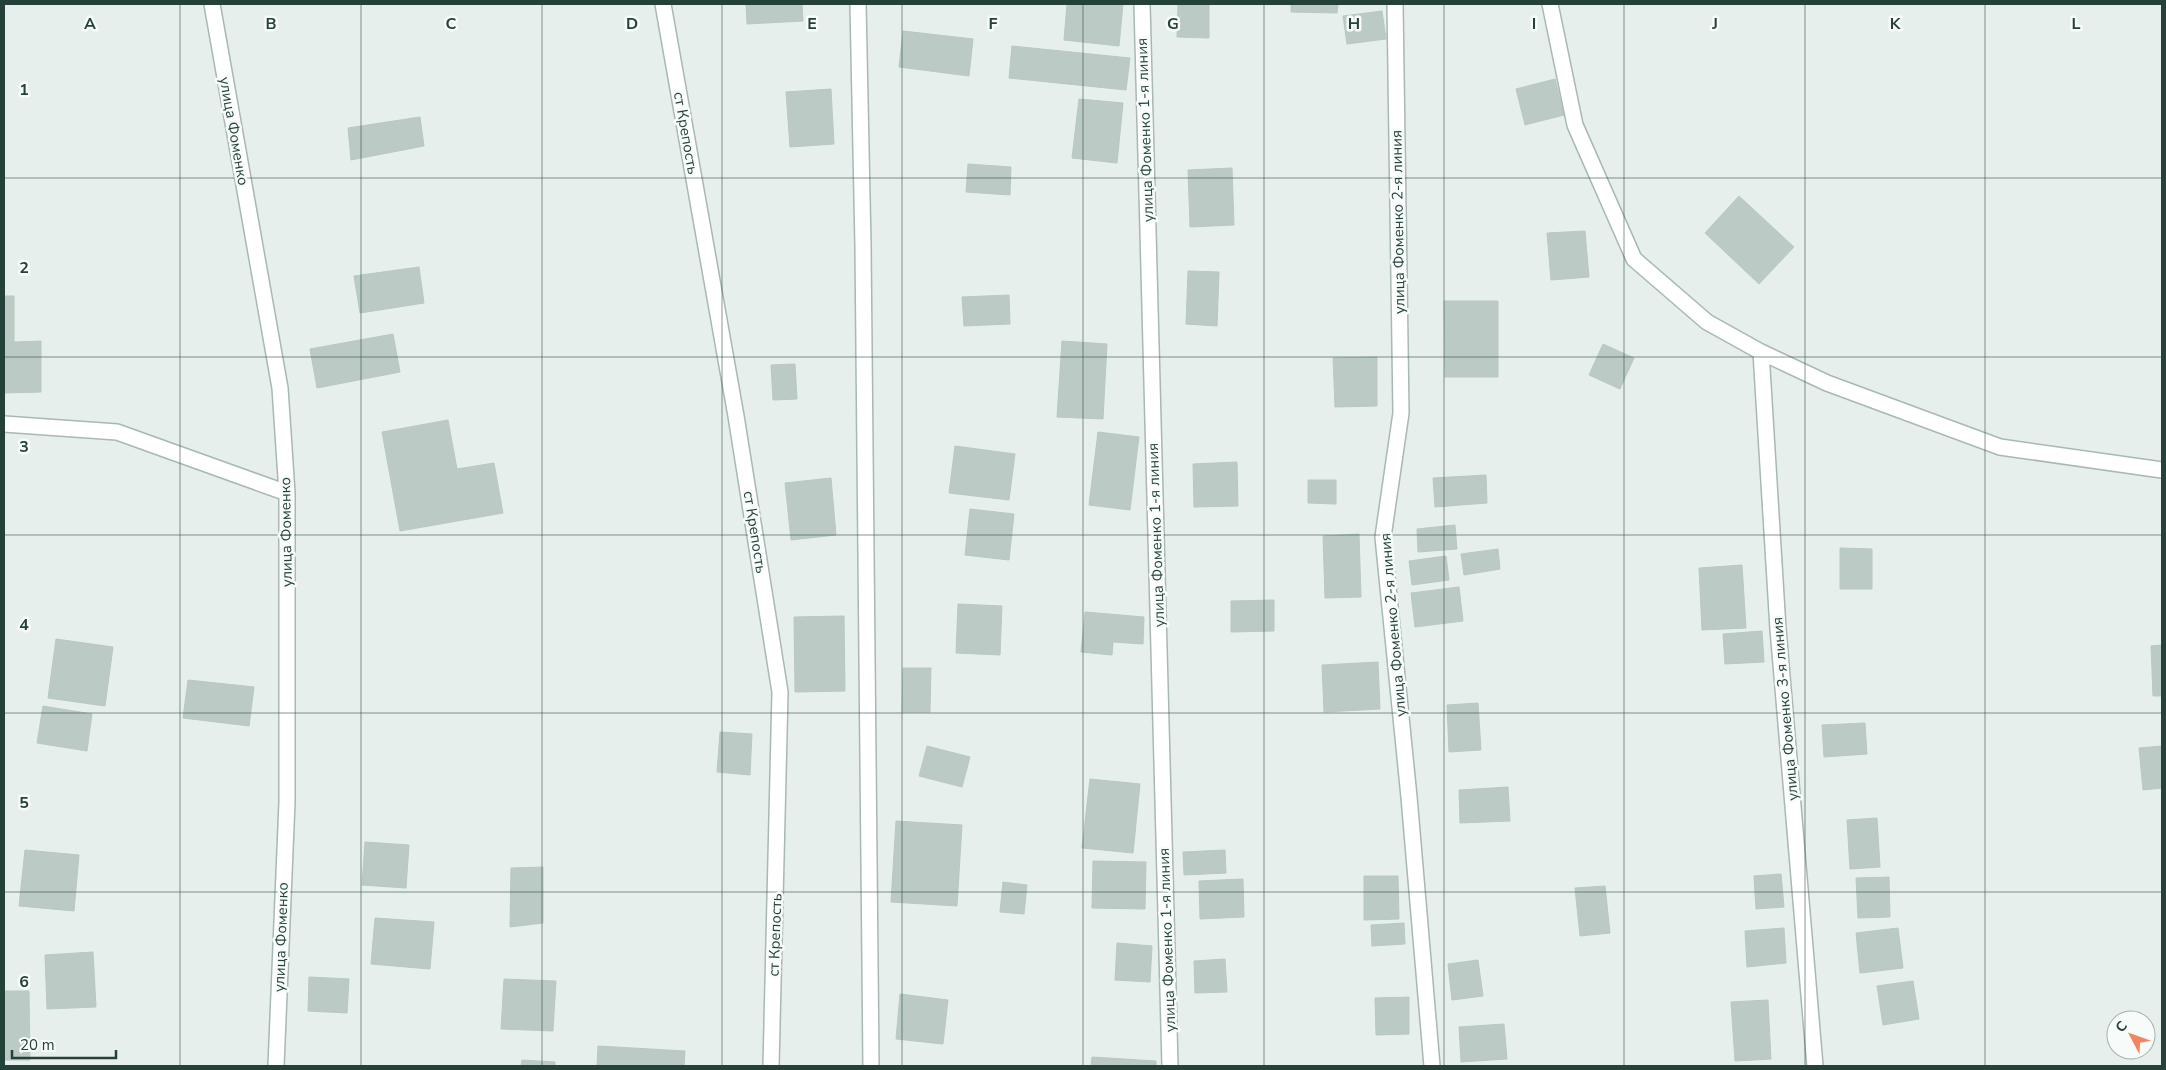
<svg xmlns="http://www.w3.org/2000/svg" width="2166" height="1070" font-family="'Nunito Sans',sans-serif">
  <style>
    .building { fill: #bbcac4; stroke: #b8c9c2 }
    .lines { fill: none; stroke-linecap: round; stroke-linejoin: round }
    .minor-casing { stroke: #a8b8b2; stroke-width: 18 }
    .minor { stroke: #fff; stroke-width: 15 }
    .grid { fill: none; stroke: #24423a; stroke-width: 1; stroke-opacity: 0.55 }
    .labels { text-anchor: middle; stroke-width: 5; stroke-linejoin: round; paint-order: stroke }
    .street-label { font-size: 15px; fill: #24423a; stroke: #f7fbf9 }
    .grid-label { font-size: 16px; text-anchor: middle; font-weight: bold; fill: #24423a; stroke: #f7fbf9; stroke-width: 5; stroke-linejoin: round; paint-order: stroke }
  </style>
  <rect width="100%" height="100%" fill="#e6efeb"/>
  <path class="building" d="M746,4H802L803,21L747,24Z
    M1067,4H1123L1119,46L1064,40Z
    M1178,4H1209V38L1177,37Z
    M1291,4H1338L1337,13L1291,12Z
    M1382,11L1386,39L1347,44L1343,16Z
    M903,31L973,39L969,76L899,67Z
    M1012,46L1130,58L1126,90L1009,78Z
    M1555,79L1564,115L1525,125L1516,89Z
    M831,89L834,144L790,147L786,92Z
    M1079,99L1123,103L1117,163L1072,158Z
    M420,117L424,146L351,160L348,128Z
    M968,164L1011,167L1010,195L966,192Z
    M1232,168L1234,225L1190,227L1188,170Z
    M1739,196L1794,247L1759,284L1705,233Z
    M1585,231L1589,277L1551,280L1547,233Z
    M419,267L424,303L360,313L354,276Z
    M1188,271L1219,272L1217,326L1186,324Z
    M1009,295L1010,324L964,326L962,297Z
    M4,296H14V342L41,341V392L4,393Z
    M1444,301H1498V377H1445Z
    M393,334L400,372L317,388L310,349Z
    M1062,341L1107,344L1103,419L1057,417Z
    M1603,344L1634,358L1620,389L1589,375Z
    M1377,357V406L1335,407L1333,358Z
    M795,364L797,399L773,400L771,365Z
    M448,420L457,469L494,463L503,513L400,531L382,432Z
    M1098,432L1139,437L1130,510L1089,505Z
    M955,446L1015,454L1009,500L949,493Z
    M1237,462L1238,506L1194,507L1193,464Z
    M1486,475L1487,503L1435,507L1433,478Z
    M831,478L836,535L791,540L785,483Z
    M1308,480H1336V504L1308,503Z
    M970,509L1014,514L1009,560L965,555Z
    M1455,525L1457,549L1418,552L1417,529Z
    M1359,534L1361,597L1325,598L1323,536Z
    M1840,548L1872,549V589H1840Z
    M1498,549L1500,569L1464,575L1461,554Z
    M1446,556L1449,580L1412,585L1409,561Z
    M1742,565L1746,628L1702,630L1699,568Z
    M1459,587L1463,621L1415,627L1411,593Z
    M1274,600V631L1231,632V601Z
    M958,604L1002,606L1000,655L956,653Z
    M1085,612L1144,617L1143,644L1113,642L1112,655L1081,652Z
    M844,616L845,691L795,692L794,617Z
    M1762,631L1764,662L1725,664L1723,634Z
    M56,639L113,647L105,706L48,698Z
    M2162,645V696H2153L2151,646Z
    M1378,662L1380,709L1324,712L1322,665Z
    M903,668H931L930,712H902Z
    M188,680L254,687L249,726L183,718Z
    M1478,703L1481,750L1449,752L1447,705Z
    M43,706L92,714L87,751L37,743Z
    M1865,723L1867,754L1824,757L1822,725Z
    M720,732L752,734L750,775L717,772Z
    M927,746L970,757L962,787L919,776Z
    M2162,746V788L2143,790L2139,748Z
    M1090,779L1140,784L1133,853L1082,848Z
    M1508,787L1510,821L1460,823L1459,790Z
    M1877,818L1880,867L1850,869L1847,820Z
    M896,821L962,825L957,906L891,902Z
    M365,842L409,845L406,888L362,885Z
    M25,850L79,855L74,911L19,906Z
    M1225,850L1226,873L1184,875L1183,852Z
    M1093,861L1146,862L1145,909L1092,908Z
    M543,867V923L510,927L511,868Z
    M1781,874L1784,907L1756,909L1754,876Z
    M1364,876H1398L1399,919L1364,920Z
    M1889,877L1890,917L1858,918L1856,878Z
    M1243,879L1244,917L1200,919L1199,881Z
    M1003,882L1027,885L1024,914L1000,912Z
    M1605,886L1610,933L1580,936L1575,888Z
    M375,918L434,922L430,969L371,964Z
    M1404,923L1405,944L1372,946L1371,925Z
    M1784,928L1786,963L1747,967L1745,931Z
    M1898,928L1903,968L1860,973L1856,933Z
    M1117,943L1152,946L1150,982L1115,980Z
    M93,952L96,1007L47,1009L45,955Z
    M1225,959L1227,992L1195,993L1194,961Z
    M1478,960L1483,996L1452,1000L1448,964Z
    M309,977L349,979L347,1013L308,1011Z
    M504,979L556,981L553,1031L501,1029Z
    M1913,981L1919,1019L1883,1025L1877,986Z
    M4,991H29L30,1060H4Z
    M900,994L948,1000L943,1044L896,1039Z
    M1409,997V1034L1376,1035L1375,998Z
    M1768,1000L1771,1059L1735,1061L1731,1002Z
    M1504,1024L1507,1059L1461,1062L1459,1027Z
    M598,1046L685,1051L684,1066H597Z
    M1092,1057L1156,1061V1066H1091Z
    M522,1060L555,1062V1066H521Z"/>
  <g class="lines">
    <defs>
      <path id="minor" d="M212,4L280,388L287,493V802L276,1066
        M663,4L736,416L780,692L771,1066
        M858,4L863,246L871,1066
        M1142,4L1170,1066
        M1395,4L1401,413L1383,537L1409,797L1432,1066
        M1550,4L1575,125L1634,259L1707,322L1761,352L1827,383L2000,447L2162,470
        M1761,352L1778,629L1815,1066
        M4,424L117,432L287,493"/>
    </defs>
    <use href="#minor" class="minor-casing"/>
    <use href="#minor" class="minor"/>
  </g>
  <path class="grid" d="M180,4V1066M361,4V1066M542,4V1066M722,4V1066M902,4V1066M1083,4V1066M1264,4V1066M1444,4V1066M1624,4V1066M1805,4V1066M1985,4V1066M4,178H2162M4,357H2162M4,535H2162M4,713H2162M4,892H2162"/>
  <g class="labels">
    <g class="street-label">
      <text transform="translate(1145 130) rotate(-92)" y="5">улица Фоменко 1-я линия</text>
      <text transform="translate(234 131) rotate(80)" y="5">улица Фоменко</text>
      <text transform="translate(686 133) rotate(80)" y="5">ст Крепость</text>
      <text transform="translate(1398 222) rotate(-91)" y="5">улица Фоменко 2-я линия</text>
      <text transform="translate(286 532) rotate(-91)" y="5">улица Фоменко</text>
      <text transform="translate(755 532) rotate(81)" y="5">ст Крепость</text>
      <text transform="translate(1156 535) rotate(-92)" y="5">улица Фоменко 1-я линия</text>
      <text transform="translate(1393 625) rotate(-95)" y="5">улица Фоменко 2-я линия</text>
      <text transform="translate(1785 709) rotate(-95)" y="5">улица Фоменко 3-я линия</text>
      <text transform="translate(775 935) rotate(-88)" y="5">ст Крепость</text>
      <text transform="translate(281 937) rotate(-88)" y="5">улица Фоменко</text>
      <text transform="translate(1167 940) rotate(-92)" y="5">улица Фоменко 1-я линия</text>
    </g>
  </g>
  <g class="grid-label">
    <text x="90" y="29">A</text>
    <text x="271" y="29">B</text>
    <text x="451" y="29">C</text>
    <text x="632" y="29">D</text>
    <text x="812" y="29">E</text>
    <text x="993" y="29">F</text>
    <text x="1173" y="29">G</text>
    <text x="1354" y="29">H</text>
    <text x="1534" y="29">I</text>
    <text x="1715" y="29">J</text>
    <text x="1895" y="29">K</text>
    <text x="2076" y="29">L</text>
    <text x="24" y="95">1</text>
    <text x="24" y="273">2</text>
    <text x="24" y="452">3</text>
    <text x="24" y="630">4</text>
    <text x="24" y="808">5</text>
    <text x="24" y="987">6</text>
  </g>
  <rect width="2166" height="1070" fill="none" stroke="#24423a" stroke-width="10"/>
  <g transform="translate(2131 1035) rotate(311)"><circle r="24" fill="#f7fbf9" stroke="#a3b1ad"/>
  <path d="M0-4L9 19L0 12L-9 19Z" fill="#f4845f"/>
  <text y="-8" font-size="14" font-weight="bold" text-anchor="middle" fill="#24423a">С</text>
  </g>
  <path d="M12 1050v8h104v-8" fill="none" stroke="#24423a" stroke-width="2.5"/>
  <text x="20" y="1050" font-size="15" fill="#24423a" stroke="#f7fbf9" stroke-width="4" paint-order="stroke">20 m</text>
</svg>
